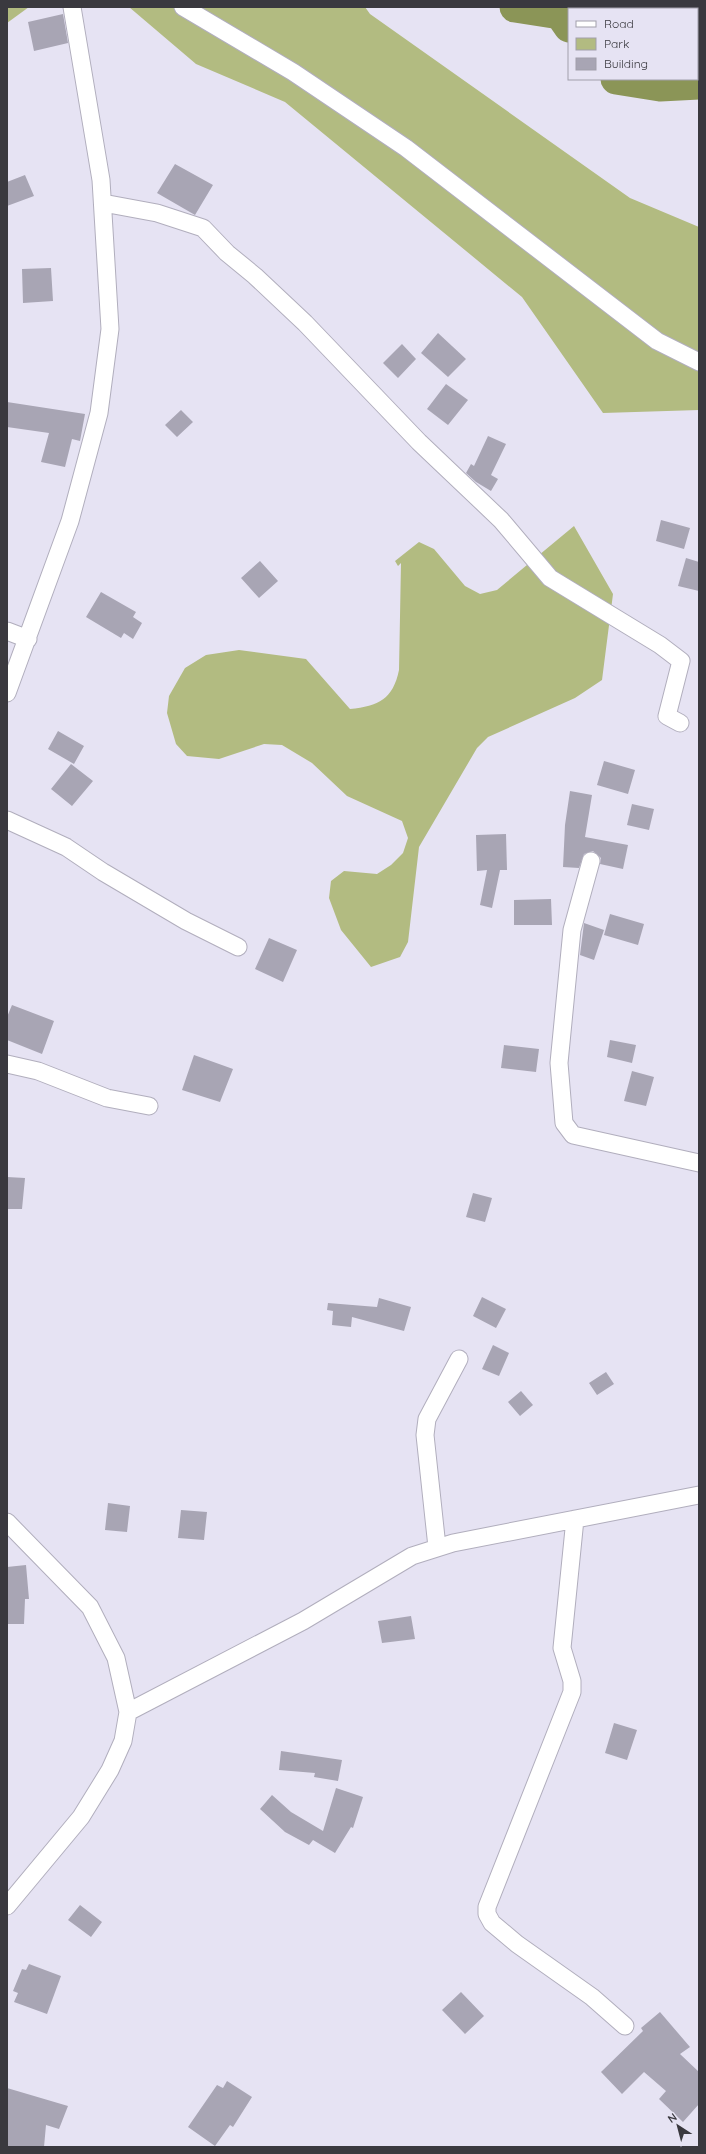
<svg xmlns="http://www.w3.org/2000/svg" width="706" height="2154" font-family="Quicksand,sans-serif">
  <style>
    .green { fill: #b2bb81 }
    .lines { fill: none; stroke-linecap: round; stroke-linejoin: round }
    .river { stroke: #8b9557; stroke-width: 31 }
    .building { fill: #a8a5b4 }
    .street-casing { stroke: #b1aebd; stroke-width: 19 }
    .street { stroke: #fff; stroke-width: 17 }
  </style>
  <rect width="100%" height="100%" fill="#e6e3f3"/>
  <path class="green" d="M7,7H29L7,23Z
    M129,7H365L370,14L630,198L699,227V410L603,413L522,297L285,102L196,64Z
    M574,526L613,594L602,680L575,698L488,737L477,748L419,847L408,942L400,957L371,967L341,930L329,898L331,881L344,871L377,874L391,865L403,853L408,838L402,821L347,796L312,763L282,745L264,744L219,759L187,756L176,744L167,713L169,696L185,668L206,655L239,650L306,659L350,709C379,706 393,699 399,670L401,563L398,566L395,561L419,542L434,549L465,586L480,594L497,590Z"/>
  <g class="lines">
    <path class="river" d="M515,7L560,14L569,27
      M616,79L660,86L699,84"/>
  </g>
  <path class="building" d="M63,14L68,43L34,51L28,22Z
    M175,164L213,185L195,215L157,193Z
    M25,175L34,196L7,206V182Z
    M51,268L53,301L23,303L22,269Z
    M438,333L466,359L448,377L421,353Z
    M402,344L416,359L398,378L383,363Z
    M446,384L468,400L448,425L427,409Z
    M7,402L85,414L80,441L72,439L65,467L41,462L49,433L7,427Z
    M181,410L193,422L177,437L165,425Z
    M488,436L506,444L491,475L498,479L491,491L476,482L466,473L471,464L474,466Z
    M661,520L690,528L684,549L656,541Z
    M686,558L699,562V591L678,586Z
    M260,561L278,581L259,598L241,578Z
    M101,592L136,612L133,617L142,623L133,639L124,633L121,638L86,617Z
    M58,731L84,746L74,764L48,749Z
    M604,761L635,770L628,794L597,785Z
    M71,764L93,781L72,806L51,789Z
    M570,791L592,795L585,837L628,845L623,869L600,864L601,858L593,851L584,854L579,868L563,867L565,825Z
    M632,804L654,809L649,830L627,825Z
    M506,834L507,870H500L492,908L480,905L487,870L477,871L476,835Z
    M551,899L552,925H514V900Z
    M610,914L644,924L638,945L604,935Z
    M584,923L604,930L594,960L580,955Z
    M269,938L297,950L283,982L255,969Z
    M12,1005L54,1021L42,1054L7,1040V1017Z
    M610,1040L636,1045L632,1063L607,1057Z
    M504,1045L539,1049L536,1072L501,1068Z
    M194,1055L233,1069L220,1102L182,1090Z
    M632,1071L654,1077L646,1106L624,1101Z
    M7,1177L25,1178L22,1209H7Z
    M473,1193L492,1198L485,1222L466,1217Z
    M482,1297L506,1309L496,1328L473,1316Z
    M379,1298L411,1307L404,1331L352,1317L351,1327L332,1325L333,1311L327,1310L328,1303L377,1307Z
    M493,1345L509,1353L499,1376L482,1369Z
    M606,1372L614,1384L597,1395L589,1383Z
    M521,1391L533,1405L520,1416L508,1402Z
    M108,1503L130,1506L127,1532L105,1530Z
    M181,1510L207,1512L204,1540L178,1538Z
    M26,1565L29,1599H25L24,1624H7V1567Z
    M411,1616L415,1639L382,1643L378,1621Z
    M614,1723L637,1730L627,1760L605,1753Z
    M281,1751L342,1760L338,1781L314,1777L315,1773L279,1770Z
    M336,1788L363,1797L353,1828L351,1827L335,1853L313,1840L309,1845L285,1832L260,1809L272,1795L291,1812L323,1831Z
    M80,1905L102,1922L91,1937L68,1920Z
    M29,1964L61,1976L47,2014L14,2002L18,1993L13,1991L22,1969L26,1970Z
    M461,1992L484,2016L465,2034L442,2010Z
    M660,2012L690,2047L680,2054L699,2072V2104L683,2122L659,2099L666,2091L644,2072L622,2094L601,2072L643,2031L641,2028Z
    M227,2081L252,2097L233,2127L230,2125L215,2146L188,2127L217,2085L223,2088Z
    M7,2088L68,2106L59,2129L46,2125L44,2147H7Z"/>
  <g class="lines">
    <defs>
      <path id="street" d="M183,7L293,72L406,148L657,341L699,362
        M103,203L157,213L203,228L227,253L255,276L305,323L419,442L501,520L550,578L660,645L681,661L667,716L680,723
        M7,631L28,639
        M7,693L70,521L99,413L110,329L101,180L72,7
        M7,820L66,847L103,872L186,921L238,947
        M591,861L572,930L559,1063L564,1123L573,1135L699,1163
        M7,1064L38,1071L107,1098L149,1106
        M575,1519L562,1648L572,1681V1692L487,1907V1914L492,1923L517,1944L592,1997L625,2026
        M7,1522L90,1607L116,1658L128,1712L123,1741L110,1770L81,1817L7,1906
        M437,1547L425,1435L427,1419L459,1359
        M128,1712L303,1621L412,1556L453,1543L699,1495"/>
    </defs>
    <use href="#street" class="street-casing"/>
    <use href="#street" class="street"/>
  </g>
  <rect width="706" height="2154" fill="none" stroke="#3a393f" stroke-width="16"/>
  <rect x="568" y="8" width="130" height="72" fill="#e6e3f3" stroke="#a19fab"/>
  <rect x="576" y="21" width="20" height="6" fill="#ffffff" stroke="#a19fab"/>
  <text x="604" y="28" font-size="12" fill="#3a393f">Road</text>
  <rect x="576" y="38" width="20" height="12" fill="#b2bb81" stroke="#a19fab"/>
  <text x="604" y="48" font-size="12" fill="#3a393f">Park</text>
  <rect x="576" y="58" width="20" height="12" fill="#a8a5b4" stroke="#a19fab"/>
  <text x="604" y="68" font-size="12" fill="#3a393f">Building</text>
  <g transform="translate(678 2126) rotate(324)" stroke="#e6e3f3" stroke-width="3" paint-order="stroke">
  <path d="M0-3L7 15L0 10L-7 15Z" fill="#3a393f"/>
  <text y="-6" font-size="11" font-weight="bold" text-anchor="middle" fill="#3a393f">N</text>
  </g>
</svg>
